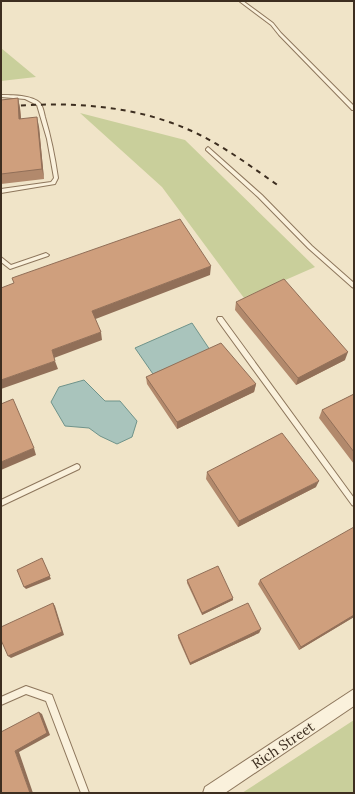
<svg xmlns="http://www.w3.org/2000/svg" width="355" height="794" font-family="Lora,serif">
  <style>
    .green { fill: #c9cf9b }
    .water { fill: #a9c4bc; stroke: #6f938a }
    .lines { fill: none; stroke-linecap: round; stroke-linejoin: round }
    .lane-casing { stroke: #8d765c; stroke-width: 2 }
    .street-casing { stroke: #8d765c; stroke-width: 2 }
    .lane { fill: #faf1dc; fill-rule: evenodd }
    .street { fill: #faf1dc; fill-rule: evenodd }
    .rail { stroke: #3d2e20; stroke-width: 2; stroke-dasharray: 5 5; stroke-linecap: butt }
    .wall { fill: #b2896c }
    .shaded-wall { fill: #916f58 }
    .building { fill: #cf9f7d; stroke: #916f58 }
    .labels { text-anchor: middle; stroke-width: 3; stroke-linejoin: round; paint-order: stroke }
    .near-street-label { font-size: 14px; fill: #3d2e20; stroke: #f7eed8 }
  </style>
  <rect width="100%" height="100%" fill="#f0e4c8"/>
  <path class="green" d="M1,48L36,77L1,81Z
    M80,113L185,140L315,267L244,298L162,187Z
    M354,720V793H242Z"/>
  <path class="water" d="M192,323L210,350L153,374L135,348Z
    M84,380L105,401H120L137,421L132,437L117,444L100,436L89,428L65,426L51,402L59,387Z"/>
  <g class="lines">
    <defs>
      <path id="lane" d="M239,1H243L273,23L281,33L354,106V110H352L279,35L271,25Z
        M1,95C12,95 32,95 40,103C43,106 44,113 45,117C51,137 55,157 58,178L55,184L1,193V189L51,182L54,178L47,139L37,105L25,99L1,97Z
        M208,147L262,195L312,246L354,283V288L352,287L308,248L258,197L206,150V149Z
        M46,253L49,255L48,256L10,269L1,262V257L11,265Z
        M218,317H222L354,498V506L352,505L218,321L217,319Z
        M77,464L79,465L80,467L79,469L1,506V500Z
        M26,686L52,695L89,793H81L46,701L26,694L1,705V697Z"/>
      <path id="street" d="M354,689V706L225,793H203L205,787Z"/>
    </defs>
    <use href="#lane" class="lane-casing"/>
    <use href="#street" class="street-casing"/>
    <use href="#lane" class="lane"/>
    <use href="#street" class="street"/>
    <path class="rail" d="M1,107C69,101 138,104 200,135C228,149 253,168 279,186"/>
  </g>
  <path class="wall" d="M18,98L20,108L21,119L39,127L44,179L1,184V100Z
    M236,302L345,360L296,385L235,310Z
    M146,377L256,384L254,392L177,429L147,384Z
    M354,394V464L319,418L322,410Z
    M207,472L316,487L238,527L206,479Z
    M187,580L233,600L202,615L187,583Z
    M260,580L354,617L299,650L258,584Z
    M261,629L259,633L190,665L178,638V635Z"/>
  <path class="shaded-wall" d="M18,98L20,108L22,129L19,119Z
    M37,117L39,127L44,179L42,169Z
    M211,266L210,275L93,320L92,311Z
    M101,332L102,340L54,358L52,350Z
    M348,352L345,360L296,385L298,378Z
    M55,361L58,369L1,389V380Z
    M256,384L254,392L177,429V422Z
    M34,448L36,455L1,470V462Z
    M319,481L316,487L238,527L239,521Z
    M42,558L51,579L26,589L24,587Z
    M233,598V600L202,615V613Z
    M53,603L55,606L64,635L11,658L8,656Z
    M354,615V617L299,650L301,647Z
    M261,629L259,633L190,665V663Z
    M39,712L42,714L50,735L19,752L33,793H30L15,751Z"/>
  <path class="building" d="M18,98L19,119L37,117L42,169L1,174V100Z
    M180,219L211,266L92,311L101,332L52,350L55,361L1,380V288L14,283L12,278Z
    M284,279L348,352L298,378L236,302Z
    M221,343L256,384L177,422L146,377Z
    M354,394V452L322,410Z
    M13,399L34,448L1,462V404Z
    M282,433L319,481L239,521L207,472Z
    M354,527V615L301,647L260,580Z
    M42,558L50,576L24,587L17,570Z
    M218,566L233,598L202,613L187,580Z
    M53,603L62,632L8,656L1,640V627Z
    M248,603L261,629L190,663L178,635Z
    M39,712L47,733L15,751L30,793H1V732Z"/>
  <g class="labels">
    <g class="near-street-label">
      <text transform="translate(283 745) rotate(-34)" y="5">Rich Street</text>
    </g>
  </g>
  <rect width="355" height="794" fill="none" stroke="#3d2e20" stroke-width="4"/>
</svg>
